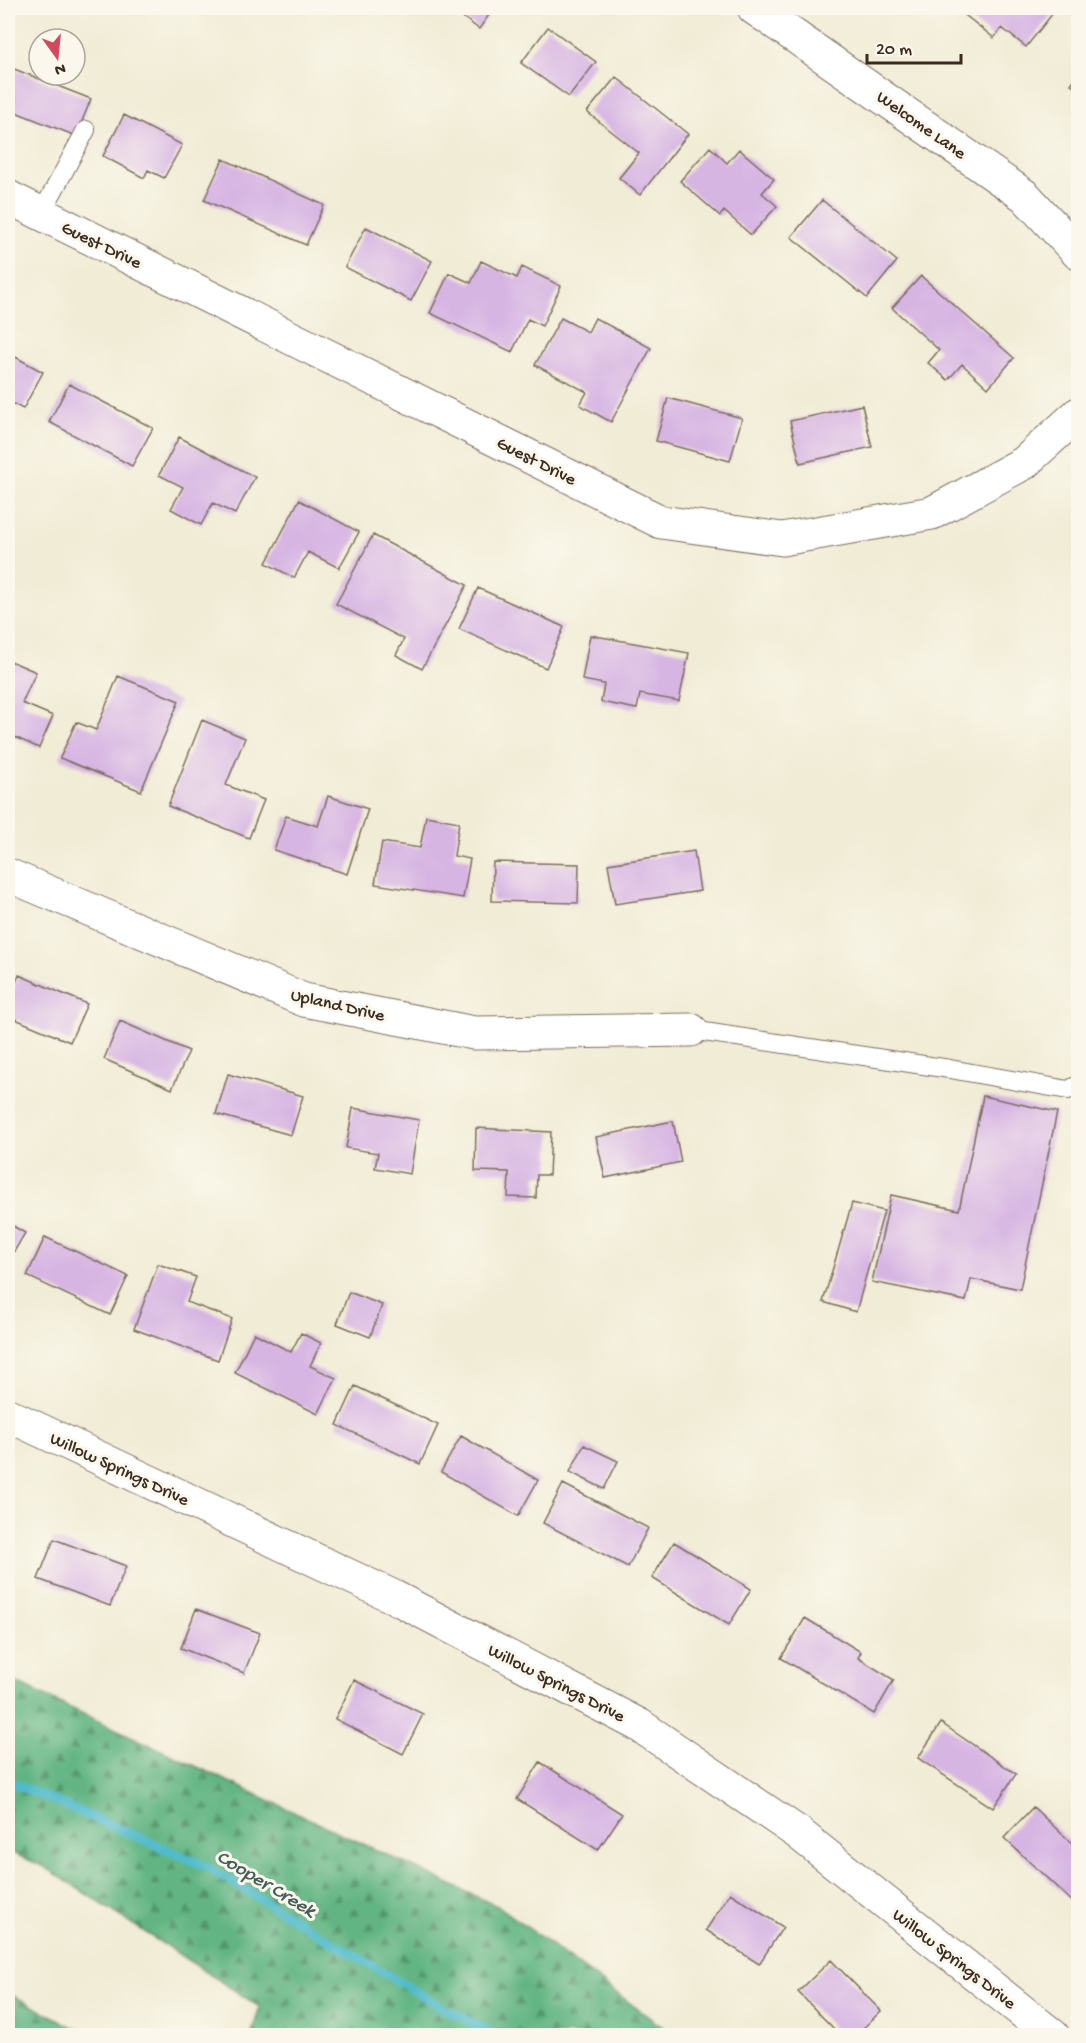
<svg xmlns="http://www.w3.org/2000/svg" width="1086" height="2043" font-family="'Gochi Hand',sans-serif">
  <style>
    .forest { fill: url(#forest-firs); stroke: #4e7050; stroke-width: 1.5 }
    .lines { fill: none; stroke-linecap: round; stroke-linejoin: round }
    .stream { stroke: #50bbcc; stroke-width: 9 }
    .building { fill: #d7b5e3 }
    .service-casing { stroke: #7b6e5e; stroke-width: 20 }
    .minor-casing { stroke: #7b6e5e; stroke-width: 35 }
    .service { stroke: #fff; stroke-width: 18 }
    .minor { stroke: #fff; stroke-width: 33 }
    .labels { text-anchor: middle; stroke-width: 6; stroke-linejoin: round; paint-order: stroke }
    .street-label { font-size: 18px; fill: #3b2a1e; stroke: #fbf7ec }
    .water-label { font-size: 20px; font-style: italic; fill: #425d5b; stroke: #fbf7ec }
  </style>
  <defs>
    <pattern id="forest-firs" width="22" height="20" patternUnits="userSpaceOnUse" patternTransform="scale(1.5)"><rect width="22" height="20" fill="#62b582"/><path d="M5 1l3.5 6h-7zM16 11l3.5 6h-7z" fill="#52936a"/></pattern>
  </defs>
  <rect width="100%" height="100%" fill="#fbf7ec"/>
  <filter id="ink" filterUnits="userSpaceOnUse"><feTurbulence type="fractalNoise" baseFrequency=".0167" numOctaves="2"/><feDisplacementMap in="SourceGraphic" scale="12" xChannelSelector="R" yChannelSelector="G"/><feConvolveMatrix kernelMatrix="1 2 1 2 8 2 1 2 1" color-interpolation-filters="sRGB"/></filter>
  <filter id="wash" filterUnits="userSpaceOnUse"><feTurbulence type="fractalNoise" baseFrequency=".008" numOctaves="4" result="noise"/><feDisplacementMap in="SourceGraphic" scale="24" xChannelSelector="R" yChannelSelector="G"/><feGaussianBlur stdDeviation="1.35" result="paint"/><feColorMatrix in="noise" values="0 0 0 0 0 0 0 0 0 0 0 0 0 0 0 0 0 1.4 0 .05"/><feComposite in="paint" operator="in"/></filter>
  <g filter="url(#wash)">
    <rect width="100%" height="100%" fill="#f1ecd5"/>
    <path class="forest" d="M8,1679L501,1908L673,2035H251L260,2007L45,1867L8,1851Z
      M8,1993L86,2034L89,2035H8Z"/>
    <g class="lines">
      <path class="stream" d="M8,1781L205,1866L443,2008L498,2036"/>
    </g>
    <g id="blocks">
      <path class="building" d="M450,8H494L479,29Z
        M956,8H1057L1026,47L1002,28L994,38Z
        M548,27L596,62L569,97L521,63Z
        M9,67L91,99L76,136L8,109Z
        M1078,75V90L1071,84Z
        M616,77L688,134L640,195L619,178L639,153L587,112Z
        M124,115L182,145L164,178L148,170L144,178L103,156Z
        M710,147L727,163L739,149L774,179L762,193L777,206L751,235L724,211L720,216L680,181Z
        M223,159L324,205L306,245L204,200Z
        M822,200L897,261L867,298L791,237Z
        M366,227L432,261L411,301L345,267Z
        M481,261L517,278L522,267L561,286L542,326L528,319L512,352L430,313L449,273L471,283Z
        M921,276L1014,358L988,388L962,364L948,380L928,363L939,350L892,308Z
        M561,318L588,332L595,318L651,348L611,422L580,405L587,392L535,365Z
        M8,353L43,372L23,409L8,401Z
        M69,384L153,428L132,466L49,422Z
        M668,398L742,418L730,461L656,441Z
        M862,405L872,447L800,463L790,421Z
        M179,437L255,477L235,514L213,503L201,525L171,509L183,487L159,475Z
        M299,500L359,532L339,568L308,552L294,578L266,563Z
        M373,535L467,585L422,669L396,655L404,639L336,604Z
        M478,588L564,627L546,668L459,629Z
        M590,635L689,653L679,701L640,694L637,709L601,702L604,684L582,680Z
        M8,660L36,672L22,703L53,716L39,748L8,734Z
        M118,676L179,701L141,791L60,758L76,722L96,730Z
        M202,720L245,738L226,785L264,800L249,838L168,806Z
        M328,796L368,809L347,874L274,850L286,816L318,826Z
        M426,816L459,822L454,856L470,859L463,898L375,884L382,842L420,848Z
        M694,851L700,891L615,904L608,864Z
        M493,862L579,864L578,903L492,901Z
        M19,975L87,1004L70,1042L8,1016V1001Z
        M120,1021L189,1051L172,1089L104,1059Z
        M228,1074L303,1096L291,1135L216,1114Z
        M983,1096L1057,1112L1020,1289L971,1279L966,1301L872,1282L891,1195L959,1210Z
        M353,1108L419,1120L410,1174L375,1168L378,1153L346,1148Z
        M673,1121L681,1162L605,1178L596,1137Z
        M476,1128L551,1132L549,1175H537L536,1198L508,1197L509,1172L475,1171Z
        M852,1203L884,1211L856,1312L823,1302Z
        M8,1223L25,1233L8,1262Z
        M45,1237L128,1276L110,1315L27,1276Z
        M158,1264L196,1277L187,1302L232,1319L218,1360L134,1329Z
        M349,1292L382,1305L370,1337L337,1324Z
        M254,1333L291,1352L301,1333L321,1343L310,1366L336,1378L318,1414L235,1373Z
        M355,1386L438,1425L420,1464L337,1425Z
        M461,1436L538,1480L518,1516L441,1472Z
        M584,1445L618,1461L604,1489L570,1472Z
        M563,1484L648,1528L628,1567L543,1523Z
        M54,1539L126,1566L110,1606L38,1579Z
        M674,1542L751,1589L729,1625L652,1578Z
        M196,1609L260,1633L244,1673L181,1648Z
        M805,1618L861,1652L858,1658L894,1680L874,1714L781,1658Z
        M354,1680L423,1714L403,1754L335,1719Z
        M941,1723L1016,1774L993,1808L918,1758Z
        M540,1762L622,1814L598,1850L517,1799Z
        M1033,1807L1078,1849V1907L1004,1838Z
        M730,1893L783,1927L759,1964L706,1930Z
        M831,1960L881,2011L855,2036H841L798,1992Z"/>
    </g>
  </g>
  <g filter="url(#ink)">
    <use href="#blocks" fill-opacity="0" stroke="#7b6e5e" stroke-width="1.5"/>
    <g class="lines">
      <defs>
        <path id="service" d="M41,214L86,130
          M691,1030L950,1069L1068,1090L1078,1085"/>
        <path id="minor" d="M754,8L1025,196L1078,253
          M8,197L661,522L782,539L932,513L1024,463L1078,414
          M8,875L304,1000L474,1033L691,1030
          M8,1415L394,1597L639,1725L797,1832L1053,2036"/>
      </defs>
      <use href="#service" class="service-casing"/>
      <use href="#minor" class="minor-casing"/>
      <use href="#service" class="service"/>
      <use href="#minor" class="minor"/>
    </g>
  </g>
  <g class="labels">
    <g class="street-label">
      <text transform="translate(922 124) rotate(35)" y="6">Welcome Lane</text>
      <text transform="translate(102 244) rotate(26)" y="6">Guest Drive</text>
      <text transform="translate(537 460) rotate(27)" y="6">Guest Drive</text>
      <text transform="translate(338 1004) rotate(13)" y="6">Upland Drive</text>
      <text transform="translate(120 1468) rotate(25)" y="6">Willow Springs Drive</text>
      <text transform="translate(557 1682) rotate(27)" y="6">Willow Springs Drive</text>
      <text transform="translate(955 1958) rotate(38)" y="6">Willow Springs Drive</text>
    </g>
    <g class="water-label">
      <text transform="translate(267 1882) rotate(31)" y="7">Cooper Creek</text>
    </g>
  </g>
  <rect width="1086" height="2043" fill="none" stroke="#fbf7ec" stroke-width="30"/>
  <g transform="translate(57 57) rotate(165)"><circle r="28" fill="#fbf7ec" stroke="#aea59a" stroke-width="1.5"/>
  <path d="M0-4.5L10 22L0 15L-10 22Z" fill="#d1495b"/>
  <text y="-9" font-size="16" font-weight="bold" text-anchor="middle" fill="#3b2a1e">N</text>
  </g>
  <path d="M867 54v9h94v-9" fill="none" stroke="#3b2a1e" stroke-width="3"/>
  <text x="876" y="54" font-size="18" fill="#3b2a1e" stroke="#fbf7ec" stroke-width="4.5" paint-order="stroke">20 m</text>
</svg>
